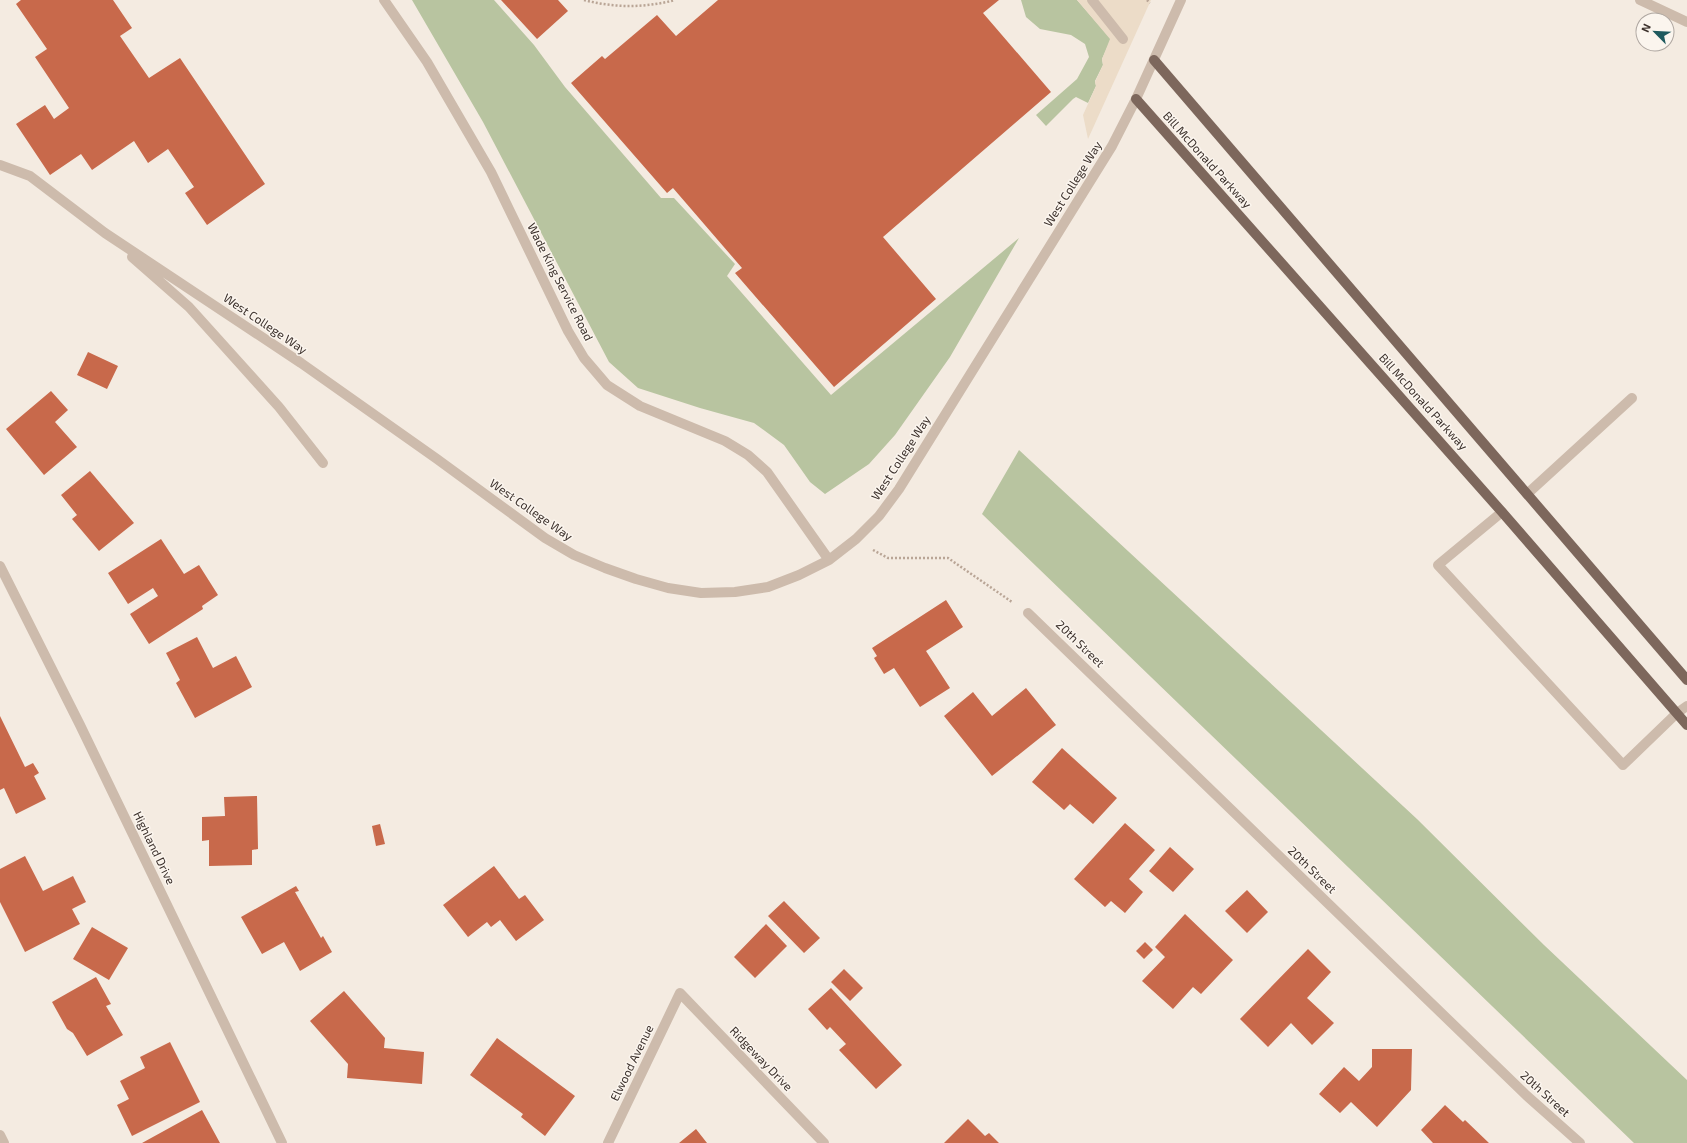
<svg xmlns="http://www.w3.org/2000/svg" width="1687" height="1143" font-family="'Exo 2',sans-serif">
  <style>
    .green { fill: #b8c4a0 }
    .plaza { fill: #ecdcc8 }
    .building { fill: #c8694b }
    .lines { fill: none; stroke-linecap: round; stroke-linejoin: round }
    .path { stroke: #b9a596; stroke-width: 2.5; stroke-dasharray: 2 2; stroke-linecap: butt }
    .minor { stroke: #cdbbac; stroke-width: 10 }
    .major { stroke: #7d675c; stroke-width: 10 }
    .labels { text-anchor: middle; stroke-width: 3; stroke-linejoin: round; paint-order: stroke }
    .street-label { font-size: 12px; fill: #3b302b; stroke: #fbf5ee }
  </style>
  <rect width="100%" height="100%" fill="#f4ebe1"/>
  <path class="green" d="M412,0H494L534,45L565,87L661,198H674L735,264L727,276L831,395L1019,238L950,357L895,435L869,464L825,494L810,482L784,445L754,423L700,408L638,388L609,362L483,122Z
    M1021,0H1077L1111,39L1102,59L1103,65L1095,81L1096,86L1088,103L1076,97L1073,99L1046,126L1036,115L1077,79L1089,57L1085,44L1071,35L1040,29L1026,17Z
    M1019,450L1417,819L1544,945L1687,1080V1143H1634L982,514Z"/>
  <path class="plaza" d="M1077,0H1151L1088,139L1083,115L1096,86L1095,82L1103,65L1102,59L1110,39Z"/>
  <path class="building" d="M21,0H113L132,28L120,36L149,78L180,58L265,184L207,225L185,193L194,187L168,149L148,163L134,141L92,170L81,154L50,175L16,124L45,105L54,119L69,108L35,57L47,49L16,4Z
    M501,0H558L568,11L537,39Z
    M718,0H999L983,13L1051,92L883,237L936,299L834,387L735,273L742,268L673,188L667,193L571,83L602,56L605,59L657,15L676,36Z
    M88,352L118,366L107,389L77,375Z
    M51,391L68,410L55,422L77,447L44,475L6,429Z
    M90,471L134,523L99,551L72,519L77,515L61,495Z
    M161,539L184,574L199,565L218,595L202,606L203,609L149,644L130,614L158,596L153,588L128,604L108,573Z
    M946,600L963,627L926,651L950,688L920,707L894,668L884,674L874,658L877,656L872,648Z
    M197,637L213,668L236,656L252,687L195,718L176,683L180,680L166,653Z
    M1026,688L1056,725L992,776L944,716L973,692L992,716Z
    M0,716L25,767L33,763L39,773L34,776L46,799L16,814L4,788L0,790Z
    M1062,748L1117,798L1093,824L1070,804L1064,810L1032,782Z
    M257,796L258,849L252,850V865L209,866V840L202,841V817L225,816L224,797Z
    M1125,823L1155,850L1129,879L1143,892L1125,913L1111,901L1105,907L1074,879Z
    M380,824L385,844L376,846L372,826Z
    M1170,847L1194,869L1173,892L1149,871Z
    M25,856L43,891L73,876L86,902L72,909L80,924L25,952L0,902V869Z
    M494,866L519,899L525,895L544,920L516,941L500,920L491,927L487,922L468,937L443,905Z
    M296,886L299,891L295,892L321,938L323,936L332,952L300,971L284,942L262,954L241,917Z
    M1247,890L1268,912L1247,933L1225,911Z
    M784,901L820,938L804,953L768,916Z
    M1185,914L1233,960L1201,994L1193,987L1173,1009L1142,981L1165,957L1155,947Z
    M766,924L787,946L755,978L734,957Z
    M92,927L128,948L109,980L73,959Z
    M1145,942L1153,950L1144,959L1136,951Z
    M1308,949L1331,972L1307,998L1334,1023L1312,1045L1291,1023L1268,1047L1240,1019Z
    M844,969L863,988L850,1001L831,982Z
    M96,977L111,1004L106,1006L123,1035L87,1056L73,1033L67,1029L52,1002Z
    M831,988L902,1065L876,1089L839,1050L846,1044L830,1027L827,1030L808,1009Z
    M344,991L385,1038L384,1048L424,1052L422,1084L347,1078L348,1064L310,1021Z
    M497,1038L575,1096L545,1136L521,1117L523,1114L470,1075Z
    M170,1042L200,1102L132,1136L117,1105L129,1099L120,1081L145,1068L140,1057Z
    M1372,1049H1412L1411,1090L1377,1127L1351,1102L1340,1113L1319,1094L1344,1067L1359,1081L1372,1067Z
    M1445,1105L1463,1122L1465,1120L1489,1143H1433L1421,1130Z
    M202,1110L220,1143H142Z
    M968,1119L985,1136L989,1133L999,1143H944Z
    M696,1129L707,1143H679Z"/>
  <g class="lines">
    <path class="path" d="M584,0C614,8 645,8 675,0
      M1147,0L1150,3
      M873,550L888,558H948L1012,602"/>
    <path class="minor" d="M384,0L427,62L491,172L568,331L584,358L607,385L640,406L725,441L748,455L767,472L829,560
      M1092,0L1123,39
      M1640,0L1687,22
      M0,165L30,176L105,233L301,363L437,459L545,538L574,555L605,568L636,579L668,588L701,593L735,592L768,587L799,575L829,560L856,539L879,516L899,489L1112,146L1136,99L1181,0
      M132,257L189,307L279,407L323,463
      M1527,494L1632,398
      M1502,512L1438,565L1623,765L1677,713L1687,706
      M0,566L80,725L282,1143
      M1028,613L1526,1095L1580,1143
      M0,1135L4,1143
      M608,1143L680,993L824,1143"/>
    <path class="major" d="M1154,60L1687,680
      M1136,99L1502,512L1687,725"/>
  </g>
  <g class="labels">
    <g class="street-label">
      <text transform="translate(1207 160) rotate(48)" y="4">Bill McDonald Parkway</text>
      <text transform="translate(1073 184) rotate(-58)" y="4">West College Way</text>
      <text transform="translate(560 282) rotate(63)" y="4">Wade King Service Road</text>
      <text transform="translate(265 324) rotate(34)" y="4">West College Way</text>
      <text transform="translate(1423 402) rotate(48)" y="4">Bill McDonald Parkway</text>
      <text transform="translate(901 458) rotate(-57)" y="4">West College Way</text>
      <text transform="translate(531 510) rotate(35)" y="4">West College Way</text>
      <text transform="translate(1080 644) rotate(44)" y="4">20th Street</text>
      <text transform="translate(154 848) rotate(64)" y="4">Highland Drive</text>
      <text transform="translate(1312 870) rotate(44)" y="4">20th Street</text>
      <text transform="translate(761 1059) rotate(46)" y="4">Ridgeway Drive</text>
      <text transform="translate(632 1063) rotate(-64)" y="4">Elwood Avenue</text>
      <text transform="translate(1545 1094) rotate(42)" y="4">20th Street</text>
    </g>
  </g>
  <g transform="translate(1655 32) rotate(294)"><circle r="19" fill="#fbf5ee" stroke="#aea6a0"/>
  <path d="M0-3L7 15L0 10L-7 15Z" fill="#1f5a5e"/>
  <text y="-6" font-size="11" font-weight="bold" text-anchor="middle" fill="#3b302b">N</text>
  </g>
</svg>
